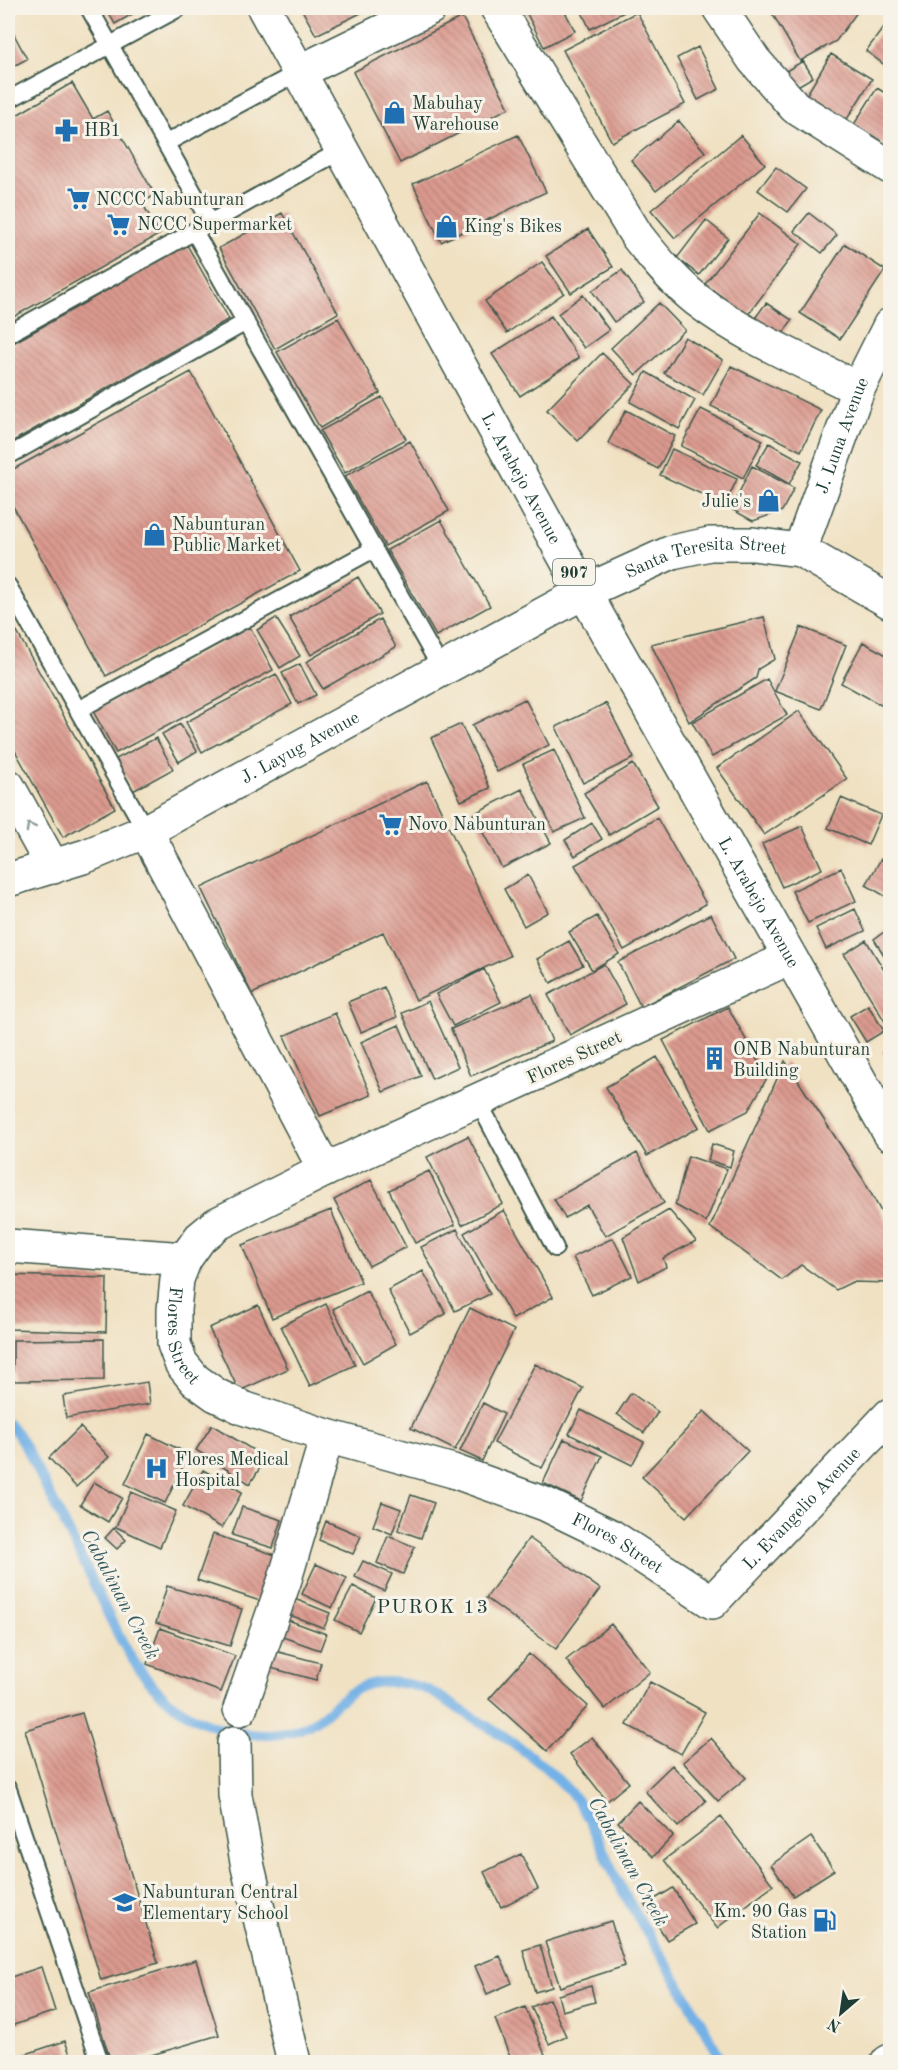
<svg xmlns="http://www.w3.org/2000/svg" width="898" height="2070" font-family="'Old Standard TT',serif">
  <style>
    .lines { fill: none; stroke-linecap: round; stroke-linejoin: round }
    .stream { stroke: #73b1e6; stroke-width: 10 }
    .building { fill: url(#building-back-hatch) }
    .lane-casing { stroke: #3e5649; stroke-width: 20 }
    .street-casing { stroke: #3e5649; stroke-width: 36 }
    .secondary-casing { stroke: #3e5649; stroke-width: 36 }
    .primary-casing { stroke: #3e5649; stroke-width: 36 }
    .highway-casing { stroke: #3e5649; stroke-width: 36 }
    .lane { stroke: #fff; stroke-width: 16 }
    .street { stroke: #fff; stroke-width: 33 }
    .secondary { stroke: #fff; stroke-width: 33 }
    .primary { stroke: #fff; stroke-width: 33 }
    .highway { stroke: #fff; stroke-width: 33 }
    .oneway { stroke: #8f9e9a }
    .labels { text-anchor: middle; stroke-width: 6; stroke-linejoin: round; paint-order: stroke }
    .shield { fill: #f7f3e8; stroke: #60746a; stroke-width: 1.5 }
    .shield-label { font-size: 16px; font-weight: bold; fill: #1f3d34 }
    .poi-label { font-size: 18px; fill: #1f3d34; stroke: #f7f3e8; text-anchor: start }
    .street-label { font-size: 18px; fill: #1f3d34; stroke: #f7f3e8 }
    .water-label { font-size: 20px; font-style: italic; fill: #345a60; stroke: #f7f3e8 }
    .neighbourhood-label { font-size: 20px; letter-spacing: 1.5px; fill: #1f3d34; stroke: #f7f3e8 }
  </style>
  <defs>
    <pattern id="building-back-hatch" width="6" height="6" patternUnits="userSpaceOnUse" patternTransform="scale(1.5)"><rect width="6" height="6" fill="#dc9a8f"/><path d="M-1 5l2 2M0 0l6 6M5-1l2 2" fill="none" stroke="#b27f76"/></pattern>
  </defs>
  <rect width="100%" height="100%" fill="#f7f3e8"/>
  <filter id="ink" filterUnits="userSpaceOnUse"><feTurbulence type="fractalNoise" baseFrequency=".0167" numOctaves="2"/><feDisplacementMap in="SourceGraphic" scale="12" xChannelSelector="R" yChannelSelector="G"/><feConvolveMatrix kernelMatrix="1 2 1 2 8 2 1 2 1" color-interpolation-filters="sRGB"/></filter>
  <filter id="wash" filterUnits="userSpaceOnUse"><feTurbulence type="fractalNoise" baseFrequency=".008" numOctaves="4" result="noise"/><feDisplacementMap in="SourceGraphic" scale="24" xChannelSelector="R" yChannelSelector="G"/><feGaussianBlur stdDeviation="1.35" result="paint"/><feColorMatrix in="noise" values="0 0 0 0 0 0 0 0 0 0 0 0 0 0 0 0 0 1.4 0 .05"/><feComposite in="paint" operator="in"/></filter>
  <g filter="url(#wash)">
    <rect width="100%" height="100%" fill="#f0e1c2"/>
    <g class="lines">
      <path class="stream" d="M8,1424L17,1433L30,1455C49,1493 68,1530 87,1569C111,1620 133,1680 183,1711C219,1734 281,1747 318,1719C334,1707 349,1689 370,1684C387,1680 406,1683 422,1688C435,1692 448,1702 459,1709C498,1733 538,1756 569,1791C594,1818 604,1857 621,1888C654,1947 693,2002 722,2062"/>
    </g>
    <g id="blocks">
      <path class="building" d="M106,8H143L115,24Z
        M301,8H371L316,35Z
        M524,8H563L575,31L544,47Z
        M580,8H632L590,29Z
        M769,8H860L836,41L800,61Z
        M637,12L685,104L612,142L563,50Z
        M462,17L509,108L400,163L353,72Z
        M890,19V69L866,51Z
        M8,23L27,59L8,69Z
        M698,47L719,89L698,100L677,58Z
        M831,54L872,79L844,124L804,99Z
        M803,61L813,77L796,87L786,71Z
        M72,83L93,119L107,111L155,195L142,203L160,234L8,320V120Z
        M877,88L890,96V149L853,126Z
        M679,121L705,152L656,191L631,160Z
        M518,135L546,192L441,242L413,184Z
        M741,135L765,164L675,238L651,210Z
        M776,167L806,189L788,212L758,190Z
        M282,213L338,313L275,349L219,248Z
        M760,213L801,244L747,316L705,284Z
        M809,213L837,235L822,253L794,231Z
        M706,220L728,238L699,275L677,258Z
        M588,229L613,267L571,293L546,256Z
        M845,244L885,270L840,339L800,313Z
        M187,245L229,319L8,444V346Z
        M542,262L564,293L507,333L485,301Z
        M622,270L644,302L614,322L592,291Z
        M583,295L609,330L584,348L558,314Z
        M659,303L685,330L636,375L611,348Z
        M766,303L792,320L779,339L753,321Z
        M551,316L579,358L520,396L492,354Z
        M338,318L380,393L320,428L277,352Z
        M685,337L723,360L703,395L664,373Z
        M602,353L634,384L578,441L547,410Z
        M731,366L821,410L801,451L711,406Z
        M191,372L300,571L106,676L8,497V472Z
        M646,372L695,400L679,429L630,402Z
        M382,397L406,439L345,473L320,431Z
        M701,409L763,440L743,478L681,446Z
        M626,410L675,436L658,469L608,443Z
        M410,441L449,511L385,546L345,476Z
        M769,443L802,461L789,484L756,465Z
        M672,449L737,479L725,505L660,475Z
        M752,466L794,488L782,511L753,521L731,509Z
        M441,520L490,606L436,636L387,550Z
        M358,577L380,614L311,655L289,617Z
        M8,616L115,808L63,837L8,738Z
        M764,617L775,659L758,669L756,678L689,722L651,644Z
        M276,618L300,656L280,668L257,630Z
        M380,619L396,647L323,689L306,662Z
        M250,627L273,670L116,753L93,711Z
        M801,627L846,645L821,709L775,691Z
        M863,642L890,657V710L841,683Z
        M300,664L316,695L298,704L282,673Z
        M276,674L292,704L202,752L186,722Z
        M767,679L787,715L712,757L692,722Z
        M525,699L549,745L497,772L472,725Z
        M606,703L634,758L583,783L556,727Z
        M799,711L847,779L764,835L717,768Z
        M180,724L197,751L179,762L162,734Z
        M461,724L490,788L461,801L431,738Z
        M156,738L173,769L133,791L116,759Z
        M554,750L585,818L554,832L523,764Z
        M633,764L658,806L609,835L584,793Z
        M427,781L510,956L416,1000L383,932L252,994L201,888Z
        M522,789L551,843L502,868L473,814Z
        M841,798L881,815L868,845L828,828Z
        M657,818L706,904L624,950L575,865Z
        M592,823L602,839L575,856L565,840Z
        M802,826L822,869L782,887L762,844Z
        M881,859L890,865V899L866,885Z
        M841,868L856,901L808,923L792,891Z
        M528,875L548,912L524,926L504,889Z
        M855,909L865,931L826,949L816,928Z
        M711,914L734,959L641,1007L618,962Z
        M597,916L619,954L592,970L569,932Z
        M890,928V965L874,939Z
        M866,940L890,980V1030L844,954Z
        M569,941L583,965L551,983L537,959Z
        M604,964L626,1004L570,1035L548,995Z
        M484,969L501,1002L453,1026L436,994Z
        M384,987L397,1017L361,1032L348,1002Z
        M532,994L552,1041L471,1076L451,1029Z
        M428,1001L458,1067L432,1079L402,1013Z
        M868,1005L884,1031L866,1042L850,1016Z
        M728,1007L767,1078L748,1111L710,1130L663,1040Z
        M335,1013L371,1095L320,1116L284,1036Z
        M399,1025L421,1076L383,1092L361,1042Z
        M890,1047V1065L883,1052Z
        M657,1057L699,1127L647,1156L606,1087Z
        M785,1061L863,1179L890,1228V1283L852,1282L836,1290L801,1265L782,1280L710,1227Z
        M468,1136L503,1204L462,1225L427,1157Z
        M712,1144L734,1151L730,1167L708,1160Z
        M637,1153L664,1203L605,1236L587,1205L565,1218L554,1199Z
        M688,1156L727,1169L706,1222L675,1205Z
        M429,1171L455,1225L415,1243L389,1190Z
        M371,1180L406,1247L369,1266L334,1200Z
        M331,1210L361,1282L272,1318L242,1245Z
        M504,1210L553,1297L513,1319L464,1233Z
        M669,1210L696,1241L663,1258L666,1267L639,1281L623,1237Z
        M457,1229L490,1294L455,1311L421,1247Z
        M613,1238L632,1276L592,1295L573,1257Z
        M423,1271L446,1314L410,1333L388,1290Z
        M8,1275L107,1278L106,1332L8,1329Z
        M367,1291L396,1344L363,1363L333,1309Z
        M326,1304L355,1365L310,1386L281,1326Z
        M258,1305L288,1369L239,1391L209,1328Z
        M470,1308L514,1330L455,1450L411,1428Z
        M104,1339V1380L13,1381V1340Z
        M535,1364L583,1388L542,1468L494,1443Z
        M147,1382L150,1404L66,1418L63,1396Z
        M631,1393L658,1412L644,1433L617,1414Z
        M483,1403L504,1414L482,1461L460,1451Z
        M581,1410L644,1442L632,1465L569,1434Z
        M704,1411L748,1451L686,1517L642,1477Z
        M212,1425L266,1458L250,1484L196,1450Z
        M80,1427L109,1457L76,1487L49,1458Z
        M148,1434L189,1454L165,1503L125,1484Z
        M564,1439L602,1456L581,1501L543,1483Z
        M203,1470L242,1492L222,1528L183,1506Z
        M94,1482L122,1498L108,1522L80,1505Z
        M131,1492L176,1511L160,1547L116,1527Z
        M411,1495L434,1503L421,1538L398,1530Z
        M382,1502L401,1509L392,1534L373,1526Z
        M242,1507L282,1520L273,1548L232,1535Z
        M326,1521L361,1536L353,1554L319,1540Z
        M114,1528L126,1540L117,1549L105,1538Z
        M213,1534L275,1555L260,1601L197,1580Z
        M388,1536L415,1547L403,1574L377,1563Z
        M529,1538L600,1589L556,1649L486,1598Z
        M363,1561L392,1574L384,1591L355,1577Z
        M316,1564L347,1578L332,1608L302,1594Z
        M167,1586L242,1609L230,1646L156,1623Z
        M353,1586L376,1598L359,1632L335,1620Z
        M295,1599L330,1613L324,1628L290,1615Z
        M280,1617L326,1634L320,1650L274,1634Z
        M611,1624L650,1672L605,1709L566,1660Z
        M160,1628L235,1656L221,1692L147,1664Z
        M271,1650L321,1663L316,1680L267,1667Z
        M529,1654L588,1706L547,1751L489,1699Z
        M650,1682L705,1712L681,1754L627,1725Z
        M82,1713L158,1963L101,1980L25,1730Z
        M592,1737L629,1783L607,1801L570,1754Z
        M711,1738L746,1778L718,1801L683,1762Z
        M672,1765L706,1801L678,1827L645,1791Z
        M638,1801L673,1836L653,1857L618,1822Z
        M721,1817L773,1885L717,1928L664,1860Z
        M811,1837L834,1870L793,1896L771,1865Z
        M521,1854L538,1889L501,1907L484,1872Z
        M673,1888L695,1924L667,1940L645,1905Z
        M611,1921L625,1966L560,1987L545,1942Z
        M540,1945L552,1987L535,1992L523,1950Z
        M500,1956L512,1983L487,1994L475,1966Z
        M196,1960L219,2035L128,2062H111L89,1992Z
        M41,1967L55,2011L8,2027V1978Z
        M591,1986L595,2002L562,2011L558,1995Z
        M549,1999L566,2036L549,2044L531,2007Z
        M525,2007L546,2057L533,2062H512L495,2019Z
        M65,2041L73,2062H8V2060Z"/>
    </g>
  </g>
  <g filter="url(#ink)">
    <use href="#blocks" fill-opacity="0" stroke="#3e5649" stroke-width="1.5"/>
    <g class="lines">
      <defs>
        <path id="lane" d="M89,8L210,222
          M8,100L179,8
          M166,143L299,72
          M194,231L442,670
          M8,334L342,150
          M8,456L246,322
          M8,586L146,831
          M78,710L374,549
          M478,1101L555,1248
          M8,1789L100,2062"/>
        <g id="street">
          <path d="M497,8L637,236C655,259 674,282 697,300C743,336 806,362 858,389"/>
          <path d="M719,8L754,60L795,107L890,167"/>
          <path d="M299,72L430,8"/>
          <path id="s1" d="M800,550L858,389L890,325"/>
          <path id="s2" d="M584,592L672,552L710,544H753L800,550L890,602"/>
          <path d="M8,786L53,867"/>
          <path d="M146,831L325,1170"/>
          <path id="s3" d="M789,958L325,1170L217,1224L200,1238L185,1259L177,1279L174,1310V1344L181,1363L195,1380L216,1395L243,1408L327,1436L453,1471L545,1504L611,1536L712,1602L890,1415"/>
          <path d="M8,1246L185,1259"/>
          <path d="M240,1709L285,1579L327,1436"/>
          <path d="M234,1743L235,1795L248,1867L294,2062"/>
        </g>
        <g id="secondary">
          <path id="s4" d="M8,880L86,856L146,831L584,592"/>
        </g>
        <g id="primary">
          <path id="s5" d="M264,8L584,592L890,1134"/>
        </g>
        <path id="highway" d="M888,2062L890,2061"/>
      </defs>
      <use href="#lane" class="lane-casing"/>
      <use href="#street" class="street-casing"/>
      <use href="#secondary" class="secondary-casing"/>
      <use href="#primary" class="primary-casing"/>
      <use href="#highway" class="highway-casing"/>
      <use href="#lane" class="lane"/>
      <use href="#street" class="street"/>
      <use href="#secondary" class="secondary"/>
      <use href="#primary" class="primary"/>
      <use href="#highway" class="highway"/>
    </g>
    <defs><path id="oneway-chevron" d="M-2-3.5L2.5 0L-2 3.5" fill="none" stroke-width="1.6" stroke-linecap="round" stroke-linejoin="round" transform="scale(1.5)"/></defs>
    <use class="oneway" href="#oneway-chevron" transform="translate(30 827) rotate(-119)"/>
  </g>
  <defs>
    <symbol id="shop-bare" viewBox="-9 -9 18 18"><path d="M-5-2.5h2.3a2.7 3.5 0 0 1 5.4 0H5L5.5 6h-11ZM-1.5-2.5h3a1.5 2.3 0 0 0-3 0Z" fill="#1f6fb2" stroke="#f7f3e8" stroke-width="2.5" paint-order="stroke"/></symbol>
    <symbol id="pharmacy-bare" viewBox="-9 -9 18 18"><path d="M-2-6h4v4h4v4h-4v4h-4v-4h-4v-4h4Z" fill="#1f6fb2" stroke="#f7f3e8" stroke-width="2.5" paint-order="stroke"/></symbol>
    <symbol id="supermarket-bare" viewBox="-9 -9 18 18"><path d="M-6-5.5h2.5l.6 2H6L4.5 2H-2.5L-4.4-4H-6ZM-1.5 3.2a1.3 1.3 0 1 0 .1 0ZM3 3.2a1.3 1.3 0 1 0 .1 0Z" fill="#1f6fb2" stroke="#f7f3e8" stroke-width="2.5" paint-order="stroke"/></symbol>
    <symbol id="building-bare" viewBox="-9 -9 18 18"><path d="M-4-6H4V6H1V3H-1V6H-4ZM-2.5-4.3h1.7v1.8h-1.7ZM.8-4.3h1.7v1.8H.8ZM-2.5-1h1.7V.8h-1.7ZM.8-1h1.7V.8H.8Z" fill="#1f6fb2" stroke="#f7f3e8" stroke-width="2.5" paint-order="stroke"/></symbol>
    <symbol id="hospital-bare" viewBox="-9 -9 18 18"><path d="M-5-5h3v3.5h4V-5h3V5h-3V1.5h-4V5h-3Z" fill="#1f6fb2" stroke="#f7f3e8" stroke-width="2.5" paint-order="stroke"/></symbol>
    <symbol id="school-bare" viewBox="-9 -9 18 18"><path d="M0-5L7-2L0 1L-7-2ZM-4 1L0 2.5L4 1V4Q0 6-4 4Z" fill="#1f6fb2" stroke="#f7f3e8" stroke-width="2.5" paint-order="stroke"/></symbol>
    <symbol id="fuel-bare" viewBox="-9 -9 18 18"><path d="M-5.5-6h7V0h2V4h1.3V-2.5L3-4.5l.8-.8L6-3V5H2.5V1h-1V6h-7ZM-4.2-4.7v3.2H.2V-4.7Z" fill="#1f6fb2" stroke="#f7f3e8" stroke-width="2.5" paint-order="stroke"/></symbol>
  </defs>
  <g fill-rule="evenodd">
    <use href="#shop-bare" x="378" y="96" width="33" height="33"/>
    <use href="#pharmacy-bare" x="50" y="114" width="33" height="33"/>
    <use href="#supermarket-bare" x="62" y="182" width="33" height="33"/>
    <use href="#supermarket-bare" x="102" y="208" width="33" height="33"/>
    <use href="#shop-bare" x="430" y="210" width="33" height="33"/>
    <use href="#shop-bare" x="752" y="484" width="33" height="33"/>
    <use href="#shop-bare" x="138" y="518" width="33" height="33"/>
    <use href="#supermarket-bare" x="374" y="808" width="33" height="33"/>
    <use href="#building-bare" x="698" y="1042" width="33" height="33"/>
    <use href="#hospital-bare" x="140" y="1452" width="33" height="33"/>
    <use href="#school-bare" x="108" y="1886" width="33" height="33"/>
    <use href="#fuel-bare" x="808" y="1904" width="33" height="33"/>
  </g>
  <g class="labels">
    <rect class="shield" x="553" y="559" width="42" height="26" rx="4.5"/>
    <g class="shield-label">
      <text x="574" y="578">907</text>
    </g>
    <g class="poi-label">
      <text x="412" y="109">Mabuhay<tspan x="412" dy="21">Warehouse</tspan></text>
      <text x="84" y="136">HB1</text>
      <text x="96" y="205">NCCC Nabunturan</text>
      <text x="137" y="230">NCCC Supermarket</text>
      <text x="464" y="232">King's Bikes</text>
      <text x="751" y="507" text-anchor="end">Julie's</text>
      <text x="172" y="530">Nabunturan<tspan x="172" dy="21">Public Market</tspan></text>
      <text x="408" y="830">Novo Nabunturan</text>
      <text x="733" y="1055">ONB Nabunturan<tspan x="733" dy="21">Building</tspan></text>
      <text x="175" y="1465">Flores Medical<tspan x="175" dy="21">Hospital</tspan></text>
      <text x="142" y="1898">Nabunturan Central<tspan x="142" dy="21">Elementary School</tspan></text>
      <text x="807" y="1917" text-anchor="end">Km. 90 Gas<tspan x="807" dy="21">Station</tspan></text>
    </g>
    <g class="street-label">
      <text dy="6" stroke="none"><textPath href="#s1" startOffset="122">J. Luna Avenue</textPath></text>
      <text dy="6" stroke="none"><textPath href="#s5" startOffset="536">L. Arabejo Avenue</textPath></text>
      <text dy="6" stroke="none"><textPath href="#s2" startOffset="129">Santa Teresita Street</textPath></text>
      <text dy="6" stroke="none"><textPath href="#s4" startOffset="322">J. Layug Avenue</textPath></text>
      <text dy="6" stroke="none"><textPath href="#s5" startOffset="1022">L. Arabejo Avenue</textPath></text>
      <text transform="translate(574 1057) rotate(-25)" y="6">Flores Street</text>
      <text dy="6" stroke="none"><textPath href="#s3" startOffset="759">Flores Street</textPath></text>
      <text dy="6" stroke="none"><textPath href="#s3" startOffset="1504">L. Evangelio Avenue</textPath></text>
      <text dy="6" stroke="none"><textPath href="#s3" startOffset="1263">Flores Street</textPath></text>
    </g>
    <g class="water-label">
      <text transform="translate(121 1594) rotate(62)" y="7">Cabalinan Creek</text>
      <text transform="translate(629 1861) rotate(61)" y="7">Cabalinan Creek</text>
    </g>
    <g class="neighbourhood-label">
      <text x="433" y="1613">PUROK 13</text>
    </g>
  </g>
  <rect width="898" height="2070" fill="none" stroke="#f7f3e8" stroke-width="30"/>
  <g transform="translate(841 2013) rotate(209)" stroke="#f7f3e8" stroke-width="4.5" paint-order="stroke">
  <path d="M0-4.5L10 22L0 15L-10 22Z" fill="#1f3d34"/>
  <text y="-9" font-size="16" font-weight="bold" text-anchor="middle" fill="#1f3d34">N</text>
  </g>
</svg>
